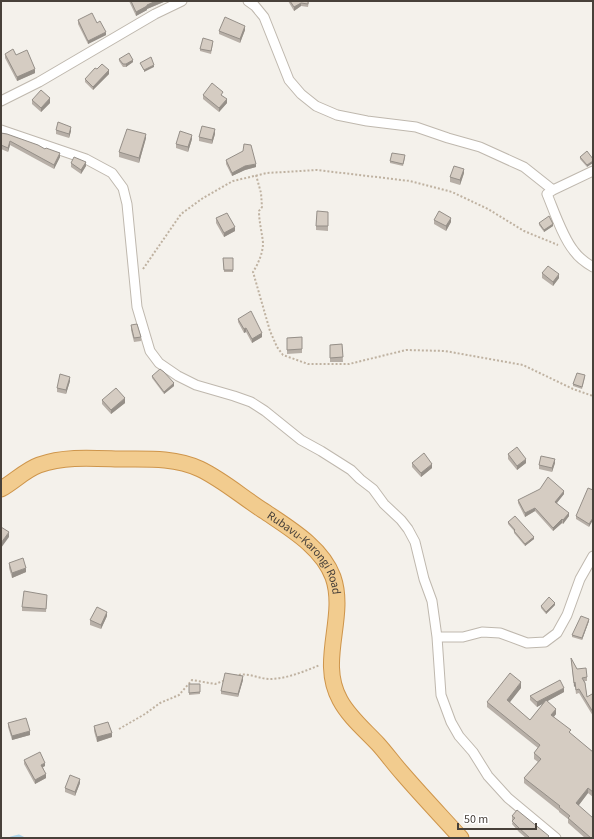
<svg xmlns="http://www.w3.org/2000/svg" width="594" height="839" font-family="'Source Sans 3',sans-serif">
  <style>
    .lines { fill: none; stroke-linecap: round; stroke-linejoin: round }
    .stream { stroke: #aed6ea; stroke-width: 3 }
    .minor-casing { stroke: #bfb8ae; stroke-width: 11 }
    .trunk-casing { stroke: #ce954b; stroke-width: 17 }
    .path { stroke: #bfb2a1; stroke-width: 2; stroke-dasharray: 2 2; stroke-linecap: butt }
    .minor { stroke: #fff; stroke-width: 9 }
    .trunk { stroke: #f2cc8f; stroke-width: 15 }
    .wall { fill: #b7afa7 }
    .shaded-wall { fill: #958f88 }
    .building { fill: #d5ccc2; stroke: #958f88 }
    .labels { text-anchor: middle; stroke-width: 3; stroke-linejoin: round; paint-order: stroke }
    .street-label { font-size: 12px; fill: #48413a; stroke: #fff }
  </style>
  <rect width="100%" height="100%" fill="#f4f1eb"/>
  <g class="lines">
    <path class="stream" d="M11,838L19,836L23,838"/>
    <defs>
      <path id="minor" d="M248,1L255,6L264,17L289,80L301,94L316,106L337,115L367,121L416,127L448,138L480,147L524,167L553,190
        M1,101L39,82L155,14L182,1
        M1,130L86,159L112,173L123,188L127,204L137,307L150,351L159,363L178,376L196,385L234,396L251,402L265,411L301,440L321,451L351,470L360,479L373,489L384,504L401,520L408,529L415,542L424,579L432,601L437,637L441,695L451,722L459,736L473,752L488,776L508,798L556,838
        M593,171L553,190L547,194C554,211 563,238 574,251C579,258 586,263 593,267
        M437,637H463L482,632L500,633L527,643L545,642L557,633L567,615L580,579L593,556"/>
      <g id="trunk">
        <path id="s1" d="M1,489C14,482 25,470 39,465C64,456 91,458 118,459C145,459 175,457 200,469C223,480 242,497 264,511C289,528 322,547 333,577C347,617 318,661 340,700C349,717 365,730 378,744C387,754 394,764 403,774C422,796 442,817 461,838"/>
      </g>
    </defs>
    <use href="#minor" class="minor-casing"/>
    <use href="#trunk" class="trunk-casing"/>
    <path class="path" d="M256,175L261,193L262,207L259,211C259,222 262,232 263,243C263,253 258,264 253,272L270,331L277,347L283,355L308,364H349L406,350L445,351L523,365L573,389L593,396
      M143,269L181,214L203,198L233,181L267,173L317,170L410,181L452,192L488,209L524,231L558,245
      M235,676C248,671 260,680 272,679C289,678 305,671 320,665
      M119,729L145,714L160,703L179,695L192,680L215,684L226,680"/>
    <use href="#minor" class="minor"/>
    <use href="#trunk" class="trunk"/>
  </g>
  <path class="wall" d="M129,1H166L147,9V10L136,16Z
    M288,1H309L308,7L301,6L294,11Z
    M78,20L97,23L106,35L88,44L78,24Z
    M245,30L240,43L219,34V31Z
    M213,43L211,54L200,51V49Z
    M5,54L35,73L17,81L5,58Z
    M119,59L133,62L126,67H123L119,61Z
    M97,69L109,74L93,90L85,82V79Z
    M203,95L223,96L227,103L219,112L203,99Z
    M32,100L50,103L41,112L32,104Z
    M56,130L71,131L69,138L56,134Z
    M1,133L60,157L54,169L10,145L8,152L1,149Z
    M215,134L212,144L199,141V137Z
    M146,138L139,163L119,157V152Z
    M192,139L188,152L176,148V144Z
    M587,151V167L580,159V157Z
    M405,158L403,166L390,163V161Z
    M226,160L256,167L245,170L232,176L226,164Z
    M71,163L86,166L81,174L71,167Z
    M464,173L460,185L450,182V177Z
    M328,212V231L316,230V226Z
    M216,218L235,231L224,237L216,223Z
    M434,220L451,222L446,231L434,224Z
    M539,223L553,226L544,232L539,225Z
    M223,258H233V272H224Z
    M542,273L559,278L553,286L542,278Z
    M238,319L262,337L252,343L246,332L244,333L238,322Z
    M131,325L141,337V341L134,342L131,330Z
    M302,337V353L287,354V338Z
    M342,344L343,362H330V345Z
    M152,376L174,386L164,394L152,378Z
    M585,377L582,389L573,386V384Z
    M70,381L66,394L57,392V388Z
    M102,400L125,403L111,414L102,404Z
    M508,454L526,463L517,470L508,459Z
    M412,463L432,468L421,477L412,467Z
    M555,463L552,472L539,469V465Z
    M593,490L589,527L576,519V516Z
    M564,494L557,503L569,516L563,524L562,523L553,531L535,511L525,517L518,503V500Z
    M508,522L534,539L525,546L514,533V531L508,524Z
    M9,563L26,572L12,578L9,568Z
    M47,595L46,612L22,611V607Z
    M555,605L546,614L541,608V606Z
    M107,616L101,629L90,625V620Z
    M589,621L582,640L572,637V635Z
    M571,658L577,669L587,677V681H585L587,697L593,695V716L579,693L576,694L575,686L574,687Z
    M243,680L238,697L221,694V691Z
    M189,684H200V694L189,695Z
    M521,688L509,702L530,720L544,703L537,707L530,700V696L564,692L547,701L556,714L554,717L571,734L593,752V797L588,793L578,806L593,838H585L568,823V819L559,812V811L524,783V778L538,762L534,759V753L538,748L487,707V702Z
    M8,723L30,735L12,740L8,727Z
    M94,726L112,737L97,742L94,731Z
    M24,760L45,766L43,767L46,778L35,784L24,764Z
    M80,783L75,796L65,792V788Z
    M512,816L549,838H526L519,832L512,824L513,820H512Z"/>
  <path class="shaded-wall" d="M156,1H166L147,9V10L136,16V12L147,5Z
    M301,3V6L294,11V7Z
    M245,26V30L240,43V39Z
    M106,32V35L88,44V41Z
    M133,60V62L126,67V64Z
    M154,65V67L144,72V70Z
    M35,69V73L17,81V77Z
    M109,70V74L93,90V87Z
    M50,98V103L41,112V108Z
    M227,99V103L219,112V108Z
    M71,127V131L69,138V134Z
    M215,129V134L212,144V140Z
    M146,134V138L139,163V158Z
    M192,135V139L188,152V147Z
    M10,141V145L8,152V148Z
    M60,153V157L54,169V165Z
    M593,161V163L587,167V165Z
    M86,162V166L81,174V170Z
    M256,164V167L245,170L232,176V173L245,166Z
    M464,169V173L460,185V180Z
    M451,218V222L446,231V226Z
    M553,224V226L544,232V230Z
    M235,227V231L224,237V233Z
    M559,274V278L553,286V282Z
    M246,328V332L244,333V329Z
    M262,333V337L252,343V339Z
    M70,377V381L66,394V390Z
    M174,383V386L164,394V392Z
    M125,398V403L111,414V410Z
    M526,459V463L517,470V466Z
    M555,459V463L552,472V468Z
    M432,464V468L421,477V473Z
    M564,491V494L555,505V502Z
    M535,508V511L525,517V513Z
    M569,513V516L563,524V520Z
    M593,518V520L589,527V524Z
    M562,519V523L553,531V528Z
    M9,532V537L1,548V543Z
    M534,537V539L525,546V544Z
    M26,568V572L12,578V573Z
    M555,603V605L546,614V612Z
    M107,612V616L101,629V625Z
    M589,619V621L582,640V638Z
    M243,676V680L238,697V694Z
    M521,682V688L507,706V700Z
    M575,682V686L574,687V683Z
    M564,688V692L537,707V702Z
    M556,709V714L551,720V715Z
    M30,731V735L12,740V736Z
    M112,733V737L97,742V737Z
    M45,763V766L41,768V765Z
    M46,774V778L35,784V780Z
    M80,779V783L75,796V792Z
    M588,788V793L576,809V803Z"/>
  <path class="building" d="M131,1H156L147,5V6L136,12Z
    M290,1H308V4L301,3L294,7Z
    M92,13L97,23L100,21L106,32L88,41L78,20Z
    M225,17L245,26L240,39L219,31Z
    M203,38L213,41L211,51L200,49Z
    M13,49L16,55L27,50L35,69L17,77L5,54Z
    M129,53L133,60L126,64H123L119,59Z
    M151,57L154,65L144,70L140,63Z
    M102,64L109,70L93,87L85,79L95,68L97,69Z
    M212,83L223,92L221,95L227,99L219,108L203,95Z
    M41,90L50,98L41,108L32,100Z
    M58,122L71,127L69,134L56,130Z
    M202,126L215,129L212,140L199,137Z
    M127,129L146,134L139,158L119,152Z
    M180,131L192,135L188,147L176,144Z
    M1,133L7,134L38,145L45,149L46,148L60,153L54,165L10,141L8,148L1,145Z
    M244,144L251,145L256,164L245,166L232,173L226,160L243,151Z
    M587,151L593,159V161L587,165L580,157Z
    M392,153L405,155L403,164L390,161Z
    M74,157L86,162L81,170L71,163Z
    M454,166L464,169L460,180L450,177Z
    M317,211L328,212V226H316Z
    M439,211L451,218L446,226L434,220Z
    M227,213L235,227L224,233L216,218Z
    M549,216L553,224L544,230L539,223Z
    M223,258H233V270H224Z
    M548,266L559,274L553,282L542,273Z
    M251,311L262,333L252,339L246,328L244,329L238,319Z
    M137,324L141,337L134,338L131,325Z
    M302,337V349L287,350V338Z
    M342,344L343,357L330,358V345Z
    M160,369L164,372L174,383L164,392L152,376Z
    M577,373L585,375L582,387L573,384Z
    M60,374L70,377L66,390L57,388Z
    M116,388L125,398L111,410L102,400Z
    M517,447L526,459L517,466L508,454Z
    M424,453L432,464L421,473L412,463Z
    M541,456L555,459L552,468L539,465Z
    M548,477L564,491L555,502L569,513L563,520L562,519L553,528L535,508L525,513L518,500L540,489Z
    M588,488L593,490V518L589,524L576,516Z
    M515,516L534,537L525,544L514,531L515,530L508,522Z
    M1,527L9,532L1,543Z
    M23,558L26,568L12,573L9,563Z
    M24,591L47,595L46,609L22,607Z
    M549,597L555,603L546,612L541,606Z
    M97,607L107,612L101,625L90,620Z
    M581,616L589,619L582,638L572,635Z
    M571,658L577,669L586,668L587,677L582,678L585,683L587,697L592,694L593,695V712L579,689L576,690L575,682L574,683Z
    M225,673L243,676L238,694L221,691Z
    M510,673L521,682L507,700L530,720L546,700L556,709L551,715L571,730L569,732L593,752V792L588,788L576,803L593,818V836L592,838H591L568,818L570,816L559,807L560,806L524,778L541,759L534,753L540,745L487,702Z
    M560,680L564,688L537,702L530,696Z
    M189,684H200V692L189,693Z
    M26,718L30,731L12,736L8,723Z
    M108,722L112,733L97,737L94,726Z
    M40,752L45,763L41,765L46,774L35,780L24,760Z
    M70,775L80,779L75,792L65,788Z
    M517,810L549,836L547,838H530L519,828L512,821L515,818L512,816Z"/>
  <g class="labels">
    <g class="street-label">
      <text dy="4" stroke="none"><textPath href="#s1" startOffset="345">Rubavu-Karongi Road</textPath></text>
    </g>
  </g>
  <rect width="594" height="839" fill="none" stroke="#48413a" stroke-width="4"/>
  <path d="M458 823v6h78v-6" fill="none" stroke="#48413a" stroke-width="2"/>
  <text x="464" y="823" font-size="12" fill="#48413a" stroke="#ffffff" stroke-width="3" paint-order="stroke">50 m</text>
</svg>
